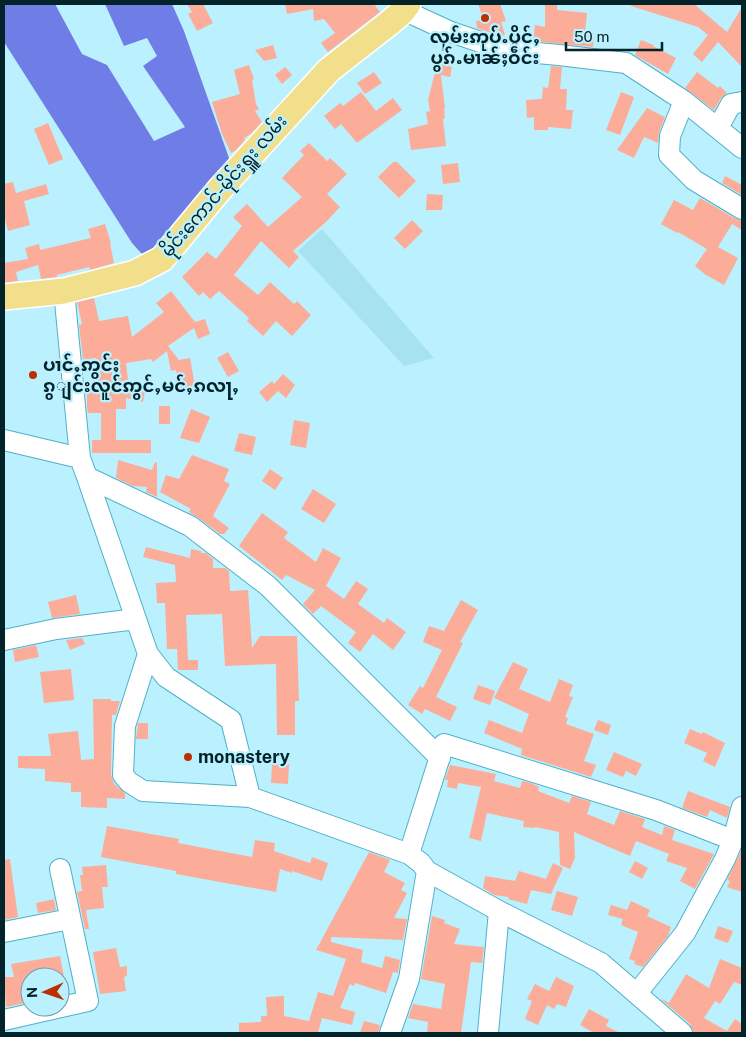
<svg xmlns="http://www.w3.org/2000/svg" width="746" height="1037" font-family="'Public Sans','Noto Sans Myanmar',sans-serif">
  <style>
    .built { fill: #a7e2f1 }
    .water { fill: #6f7de6 }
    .building { fill: #fbad99 }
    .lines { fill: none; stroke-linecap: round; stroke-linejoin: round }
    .minor-casing { stroke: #4fb0c7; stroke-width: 22 }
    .major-casing { stroke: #fff; stroke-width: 28 }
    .minor { stroke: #fff; stroke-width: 20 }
    .major { stroke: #f2df8c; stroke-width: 25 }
    .poi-dot { fill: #ba3002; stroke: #bbf1ff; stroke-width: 2 }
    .labels { text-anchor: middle; stroke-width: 4.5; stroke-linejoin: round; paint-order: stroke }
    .poi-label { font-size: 18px; font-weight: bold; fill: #03232a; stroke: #bbf1ff; text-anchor: start }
    .street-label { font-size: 18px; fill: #03232a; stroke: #bbf1ff }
  </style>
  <rect width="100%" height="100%" fill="#bbf1ff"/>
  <path class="built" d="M322,229L434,358L404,366L298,251Z"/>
  <path class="water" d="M4,4H55L82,54L107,65L154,141L185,127L143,66L157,56L147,38L124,46L105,4H172L184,31L229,158L227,163L148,256L141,253L132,243L4,42Z"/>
  <path class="building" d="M187,4H203L213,23L197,31L188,14L192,12Z
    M285,4H374L380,12L328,52L321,43L335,33L324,19L314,21L313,9L287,14Z
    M478,4H500L506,21L501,22L505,35L500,36L477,28L476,21L484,20Z
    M545,4H557V10L587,13L585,33H594L593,47L533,41L535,25L545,27Z
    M631,4H694L727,32L742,7V67L718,42L702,62L693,54L708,35L698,27L631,6Z
    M641,40L654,45L653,46L676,58L668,74L635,55Z
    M273,45L277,58L264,61L255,50Z
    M438,60L439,63L452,67L450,77L441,75L445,108H444L445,118L443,119L446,146L411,150L408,129L428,124L426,112L430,111L428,100Z
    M249,65L254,79L252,80L256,104L259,109L255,111L262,122L252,133L244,138L245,140L236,150L231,153L222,134L212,102L240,94L234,70Z
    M551,66L562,67L560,89H567L566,110H573L571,129L548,127V130H534V117L527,118L526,100L542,99L543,87L548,88Z
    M285,67L292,75L282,84L275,75Z
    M374,72L382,83L365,94L357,83Z
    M697,72L718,88L720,86L727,93L721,98L714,110L685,88Z
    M361,92L376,111L393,98L402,110L357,143L341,124L335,129L324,116L340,103L343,106Z
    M621,92L634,97L620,135L606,130Z
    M647,108L665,117L659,132L658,143L644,137L634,158L617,150Z
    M48,123L63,159L49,165L34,129Z
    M309,143L327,161L330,158L347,174L327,194L340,207L326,222L293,251L299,257L289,268L261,241L234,275L258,295L270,282L294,304L297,301L311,315L292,336L276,321L263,336L247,321L249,318L219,291L210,299L203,292L199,296L182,277L207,252L216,259L242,226L233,217L247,204L268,227L302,197L282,178L304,155L300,151Z
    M393,162H397L416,181L399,198L378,177Z
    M458,163L460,182L443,184L441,165Z
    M725,176L742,185V195L722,183Z
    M13,182L16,193L46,184L49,194L24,201L30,225L8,231L4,215V184Z
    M427,194L443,195L442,210H426Z
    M700,198L736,219L742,221V230L732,224L718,247L738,258L724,285L706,275L695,266L707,249L678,232L677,233L661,224L674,200L693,210Z
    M412,220L423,231L405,249L394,238Z
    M105,224L111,243H110L114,263L90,270L89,267L57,275V277L41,279L38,265L16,272L18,281L4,283V263L28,259L25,248L39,244L40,250L91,238L88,229Z
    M171,291L195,322L205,319L210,334L198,339L194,328L168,346L179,360L190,358L195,386L179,389L176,370L171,371L167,351L153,362L151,359L126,363L129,388L145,392L143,402L126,398V409H116V440H151V453H92V440H101V413H88L87,407V387L99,386L96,358L83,360L79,325L82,324L77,302L94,298L99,321L128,316L132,337L164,312L156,303Z
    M228,352L239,371L228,377L217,358Z
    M283,374L295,385L286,398L278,391L267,402L259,392L272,381L274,384Z
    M159,406H170V424H159Z
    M191,409L210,417L199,443L180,438Z
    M294,420L310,423L306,448L290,445Z
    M239,433L256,437L252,455L234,451Z
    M192,455L229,469L224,481L230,484L213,516L229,528L224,534H220L197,517L189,512L191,509L160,492L166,475L179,479Z
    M118,460L152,470L155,462L157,463V497L146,492L147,487L133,486L116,478Z
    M270,469L283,478L275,490L262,481Z
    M313,489L336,504L324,523L301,509Z
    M262,513L288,532L284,538L316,562L323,548L341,558L326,586L344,599L356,581L368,589L358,604L384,623L387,618L406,632L393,650L373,634L360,652L348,643L356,632L321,606L313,614L303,604L315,590L286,575L282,580L239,546Z
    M146,547L190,558L191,549L201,551V553H206L213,559V568H225L229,571L230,591L248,590L252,648L260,636H297L299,701H295V735H277L276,664L225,666L222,614L186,615L188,660H198V670H178L177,649H167L165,603H157L156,583L176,582L175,565L143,557Z
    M76,595L80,614L52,618L48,602Z
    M461,600L478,610L460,642L463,643L436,697L457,707L450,721L425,709L422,714L408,705L420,686L423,688L442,650L423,642L429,626L444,631Z
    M82,638L85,644L70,650L66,640Z
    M36,645L39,657L15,662L13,650Z
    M513,662L528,669L519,689L550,702L559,679L573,685L569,696L573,697L565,717L568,718L566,724L594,734L584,761L596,765L591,777L521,755L522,749L484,733L489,720L522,733L529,714L494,698Z
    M71,669L74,700L44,703L40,672Z
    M478,685L495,691L490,705L473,699Z
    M93,699H111V701H120L116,715H112L111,775L114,784L125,793V799L107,798V808L81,807V792H71V783L45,781V769L18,768V756H51L48,734L78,731L81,760L94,759Z
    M598,720L611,725L608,735L594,730Z
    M138,723H148V739H136Z
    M690,729L702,734L703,732L725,743L715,767L703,761L707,753L684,743Z
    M614,752L642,764L636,776L626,771L623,777L606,770Z
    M272,764H289L288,784L271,783Z
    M450,765L496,774L494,781L520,788L522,781L531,783L539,787L538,791L569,803L572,796L591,802L587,814L614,825L620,811L645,819L642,827L662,835L664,826L675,830L672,840L714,854L695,889L680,881L687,868L666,861L669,854L636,841L630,856L574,832L575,858L570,869L560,865L559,832L535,827V828L523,827L524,821L487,813L481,841L469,838L481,787L458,783L457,789L447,787L448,780H445Z
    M688,791L730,807L727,818L710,810L707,817L682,808Z
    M107,826L179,839L178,843L252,857L255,840L275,843L274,851L310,863L312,857L328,863L322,881L292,871V873L280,869L276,892L176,874V871L101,857Z
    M742,849V892L727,887L730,881L727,880Z
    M369,852L390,860L384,872L405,883L401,890L407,893L394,918L407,919L403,940L331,937V942L363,950L361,962L382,968L385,956L400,960L398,973L393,972L386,993L355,983L354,986L350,984L340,1008L355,1012L352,1025L322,1018L318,1033H239V1023L261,1022V1016H267L266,997L284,996V1016L309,1021L318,992L333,996L346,959L316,950Z
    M10,859L18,917L4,920V860Z
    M635,861L648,868L642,879L629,872Z
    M553,863L563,868L551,894L531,890L527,904L508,899L509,897L494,895L483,888L485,876L515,881L519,871L546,879Z
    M106,865L108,887H102L104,908L86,910L89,929H85L77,892L82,891L80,875H83L82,867Z
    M557,891L578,897L572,916L551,910Z
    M54,899L56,910L38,913L36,903Z
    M631,901L650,910L647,916L671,927L668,936L643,967L634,964L635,961L629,959L638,932L621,925L623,919L608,915L611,905L627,910Z
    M432,916L445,920L444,923L460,929L454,944L484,947L482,963L471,962L461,1033H427L428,1022L408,1018L413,1004L441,1009L445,984L421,979Z
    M718,926L733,931L728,943L714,938Z
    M116,948L120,967L127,966V976L124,977L126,991L100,994L93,952Z
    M60,956L64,977H30V1002L6,1007L4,977H14L11,964Z
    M720,959L742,968V985L734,982L720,1004L715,1001L704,1018L727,1031L735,1019L742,1024V1033H694L690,1024L662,1000V999L669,1003L686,974L709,988Z
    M556,977L574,986L566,1007L557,1004L554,1009L547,1005L538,1025L525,1019L532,1001L527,999L535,984L549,991Z
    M589,1009L609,1020L606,1026L620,1033H594L580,1025Z
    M364,1021L380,1025L378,1033H360Z"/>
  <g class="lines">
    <defs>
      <path id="minor" d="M403,10L451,32L504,50L559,55L626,63L684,101L742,148
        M684,101L670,136L669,155L694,180L742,209
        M718,128L731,104L742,102
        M64,291L80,458L87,477L190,526L268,586L440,758
        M4,440L80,458
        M87,477L148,654L166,677L231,720L250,797L409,854
        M4,640L56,629L136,619
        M148,654L125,726L123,775L129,782L143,791L250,797
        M4,932L70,919
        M637,993L685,933L725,859L733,840L742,807
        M4,1020L88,1001L60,869
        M390,1033L409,979L427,871
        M488,1033L499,911
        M682,1033L601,963L499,911L427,871L421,863L409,854L444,744L656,810L733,840"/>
      <path id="major" d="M4,297L64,291L135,273L162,259L220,189L329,70L388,24L401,13L408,4"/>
    </defs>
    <use href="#minor" class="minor-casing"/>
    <use href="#major" class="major-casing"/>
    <use href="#minor" class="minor"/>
    <use href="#major" class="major"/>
  </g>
  <g class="poi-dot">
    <circle cx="485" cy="18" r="5"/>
    <circle cx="33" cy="375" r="5"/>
    <circle cx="188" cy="757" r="5"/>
  </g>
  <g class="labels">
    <g class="poi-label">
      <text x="485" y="43" text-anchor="middle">လုမ်းဢုပ်ႉပိူင်ႇ<tspan x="485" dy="21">ပွၵ်ႉမၢၼ်ႈဝဵင်း</tspan></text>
      <text x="43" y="371">ပၢင်ႇဢွင်ႈ<tspan x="43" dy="21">ၵွျင်းလူင်ဢွင်ႇမင်ႇၵလႃႇ</tspan></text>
      <text x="198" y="763">monastery</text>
    </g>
    <g class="street-label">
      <text transform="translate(224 186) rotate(-49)" y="6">မိုင်းကောင်-မိုင်းရှူး လမ်း</text>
    </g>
  </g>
  <rect width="746" height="1037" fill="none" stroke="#03232a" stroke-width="10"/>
  <g transform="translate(45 992) rotate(268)"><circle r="24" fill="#bbf1ff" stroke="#719faa"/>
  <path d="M0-4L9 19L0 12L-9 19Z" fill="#ba3002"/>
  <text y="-8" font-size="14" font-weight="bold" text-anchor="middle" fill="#03232a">N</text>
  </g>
  <path d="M566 42v8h96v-8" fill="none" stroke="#03232a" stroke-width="2.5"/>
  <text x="574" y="42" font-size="15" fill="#03232a" stroke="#bbf1ff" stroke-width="4" paint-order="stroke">50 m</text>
</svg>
